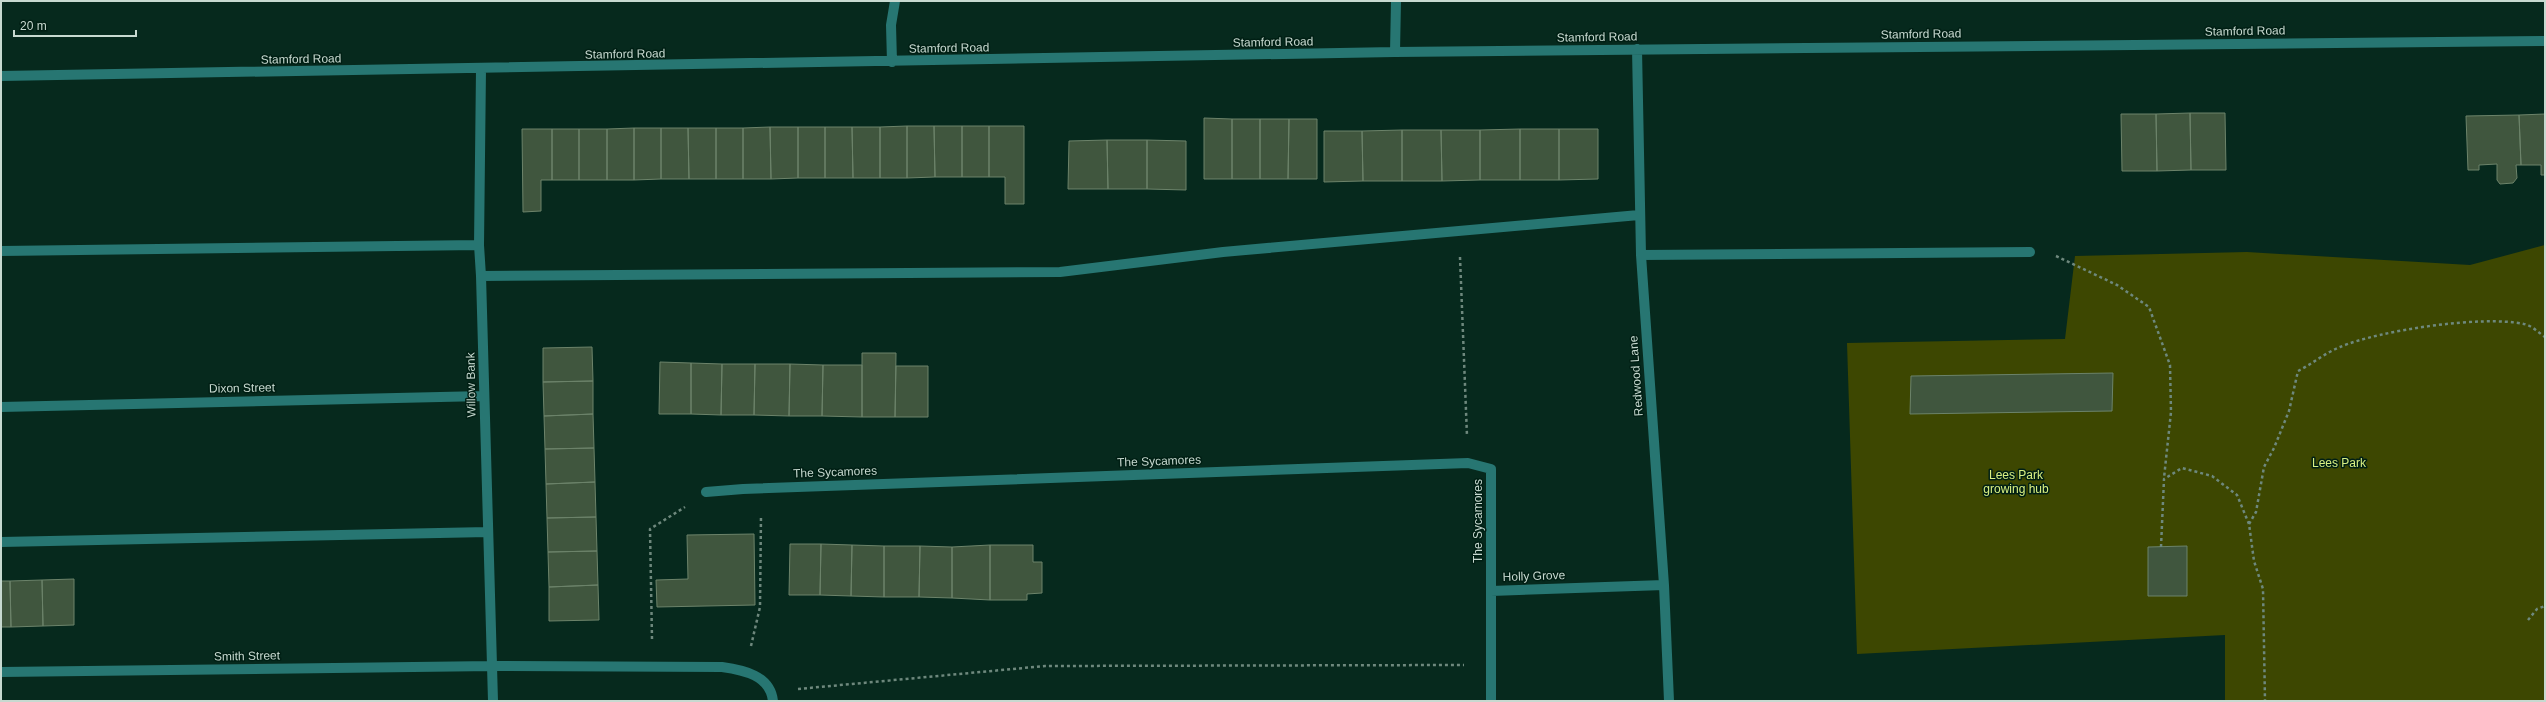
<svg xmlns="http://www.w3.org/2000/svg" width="2546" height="702" font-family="Arial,sans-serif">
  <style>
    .green { fill: #3d4701 }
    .building { fill: #40563e; stroke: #6c836a }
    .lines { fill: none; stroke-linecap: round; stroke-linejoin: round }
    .path { stroke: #6e887d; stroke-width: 2.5; stroke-dasharray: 3 3; stroke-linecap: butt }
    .minor { stroke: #277672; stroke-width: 10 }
    .labels { text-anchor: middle; stroke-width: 3; stroke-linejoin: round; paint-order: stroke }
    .street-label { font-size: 12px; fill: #c7d9d0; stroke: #001f14 }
    .park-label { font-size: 12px; fill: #d9f082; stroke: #001f14 }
  </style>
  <rect width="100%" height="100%" fill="#06291d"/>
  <path class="green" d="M2545,245V701H2225V635L1857,654L1847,343L2065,339L2075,256L2247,252L2470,265Z"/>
  <path class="building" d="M2190,113L2191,170L2157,171L2156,114Z
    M2190,113H2225L2226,170H2191Z
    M2121,114H2156L2157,171H2122Z
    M2545,114V175H2541V165H2521L2519,115Z
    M2519,115L2521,165H2516L2517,178L2513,183L2500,184L2497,180V164L2479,165V170H2468L2466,116Z
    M1204,118L1232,119V179H1204Z
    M1232,119H1260V179H1232Z
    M1260,119H1289L1288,179H1260Z
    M1289,119H1317V179H1288Z
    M907,126V178H880V127Z
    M907,126H934L935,177L907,178Z
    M934,126H962V177H935Z
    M962,126H989V177H962Z
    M989,126H1024V204H1005V177H989Z
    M770,127L771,179H743V128Z
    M770,127H798V178L771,179Z
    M798,127H825V178H798Z
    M825,127H852L853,178H825Z
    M852,127H880V178H853Z
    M634,128V180H607V129Z
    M634,128H661V179L634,180Z
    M661,128H688L689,179H661Z
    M688,128H716V179H689Z
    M716,128H743V179H716Z
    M522,129H552V180H541V211L523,212Z
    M552,129H579V180H552Z
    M579,129H607V180H579Z
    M1520,129V180H1480V130Z
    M1520,129H1559V180H1520Z
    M1559,129H1598V179L1559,180Z
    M1402,130V181H1363L1362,131Z
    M1402,130H1441L1442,181H1402Z
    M1441,130H1480V180L1442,181Z
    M1324,131H1362L1363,181L1324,182Z
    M1107,140L1108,189H1068L1069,141Z
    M1107,140H1147V189H1108Z
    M1147,140L1186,141V190L1147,189Z
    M592,347L593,381L543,382V348Z
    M862,353H896L895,417H862Z
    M660,362L691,363V414H659Z
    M691,363L722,364L721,415L691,414Z
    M722,364H755L754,415H721Z
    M755,364H790L789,416L754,415Z
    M790,364L823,365L822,416H789Z
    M823,365H862V417L822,416Z
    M896,366H928V417H895Z
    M2113,373L2112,411L1910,414L1911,376Z
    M593,381V414L544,416L543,382Z
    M593,414L594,448L545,449L544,416Z
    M594,448L595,482L546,484L545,449Z
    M595,482L596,517L547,518L546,484Z
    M596,517L597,551L548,552L547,518Z
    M754,534L755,605L657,607L656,580L688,579L687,535Z
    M790,544H821L820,595H789Z
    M821,544L852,545L851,596L820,595Z
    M852,545L884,546V597L851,596Z
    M990,545V600L952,598V547Z
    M990,545H1033V562H1042V593L1027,594V600H990Z
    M884,546H920L919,597H884Z
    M920,546L952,547V598L919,597Z
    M2187,546V596H2148V547Z
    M597,551L598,585L549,587L548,552Z
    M74,579V625L43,626L42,580Z
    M42,580L43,626L11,627L10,581Z
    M1,581H10L11,627H1Z
    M598,585L599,620L549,621V587Z"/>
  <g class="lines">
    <path class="path" d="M2056,256L2117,285L2149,307L2170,365L2171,412L2164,478
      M1460,257L1467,436
      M2249,524L2256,512L2264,467L2274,448L2289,411L2298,371C2312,364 2325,353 2340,347C2380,330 2483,315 2524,324C2531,325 2539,333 2545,337
      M2161,547L2164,479L2182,468L2212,476L2237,495L2249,524L2254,561L2263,589L2265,701
      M2528,620L2537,609L2545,606
      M652,639L650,529L685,507
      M751,646L760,607L761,515
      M798,689L1045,666L1464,665"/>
    <path class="minor" d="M1637,49L1641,255L1664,585L1669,701
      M1395,52L1396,1
      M892,62L891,25L895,1
      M481,69L479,245L481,276L493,701
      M1,76L1395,52L2545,41
      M1,251L479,245
      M1641,255L2030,252
      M481,276L1060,272L1223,252L1639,215
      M1,407L484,396
      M706,492L743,489L1468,463L1491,469V591
      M1,542L488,532
      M1,672L493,666L722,667C743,670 770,675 773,701
      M1491,701V591L1664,585"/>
  </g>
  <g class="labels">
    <g class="street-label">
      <text transform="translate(2245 31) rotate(-1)" y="4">Stamford Road</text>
      <text transform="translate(1921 34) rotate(-1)" y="4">Stamford Road</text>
      <text transform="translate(1597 37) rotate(-1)" y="4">Stamford Road</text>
      <text transform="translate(1273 42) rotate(-1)" y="4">Stamford Road</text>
      <text transform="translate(949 48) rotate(-1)" y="4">Stamford Road</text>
      <text transform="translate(625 54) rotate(-1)" y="4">Stamford Road</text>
      <text transform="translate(301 59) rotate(-1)" y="4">Stamford Road</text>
      <text transform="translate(1636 376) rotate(-94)" y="4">Redwood Lane</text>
      <text transform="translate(471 385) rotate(-91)" y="4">Willow Bank</text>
      <text transform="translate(242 388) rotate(-1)" y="4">Dixon Street</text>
      <text transform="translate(1159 461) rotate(-2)" y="4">The Sycamores</text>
      <text transform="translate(835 472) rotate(-2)" y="4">The Sycamores</text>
      <text transform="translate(1478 521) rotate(-90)" y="4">The Sycamores</text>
      <text transform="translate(1534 576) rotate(-2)" y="4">Holly Grove</text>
      <text transform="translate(247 656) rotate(-1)" y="4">Smith Street</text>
    </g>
    <g class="park-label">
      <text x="2339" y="467">Lees Park</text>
      <text x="2016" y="479">Lees Park<tspan x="2016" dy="14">growing hub</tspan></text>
    </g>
  </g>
  <rect width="2546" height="702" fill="none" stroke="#c7d9d0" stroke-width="4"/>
  <path d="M14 30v6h122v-6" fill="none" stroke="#c7d9d0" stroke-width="2"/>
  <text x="20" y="30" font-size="12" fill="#c7d9d0" stroke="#001f14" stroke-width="3" paint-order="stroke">20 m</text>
</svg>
